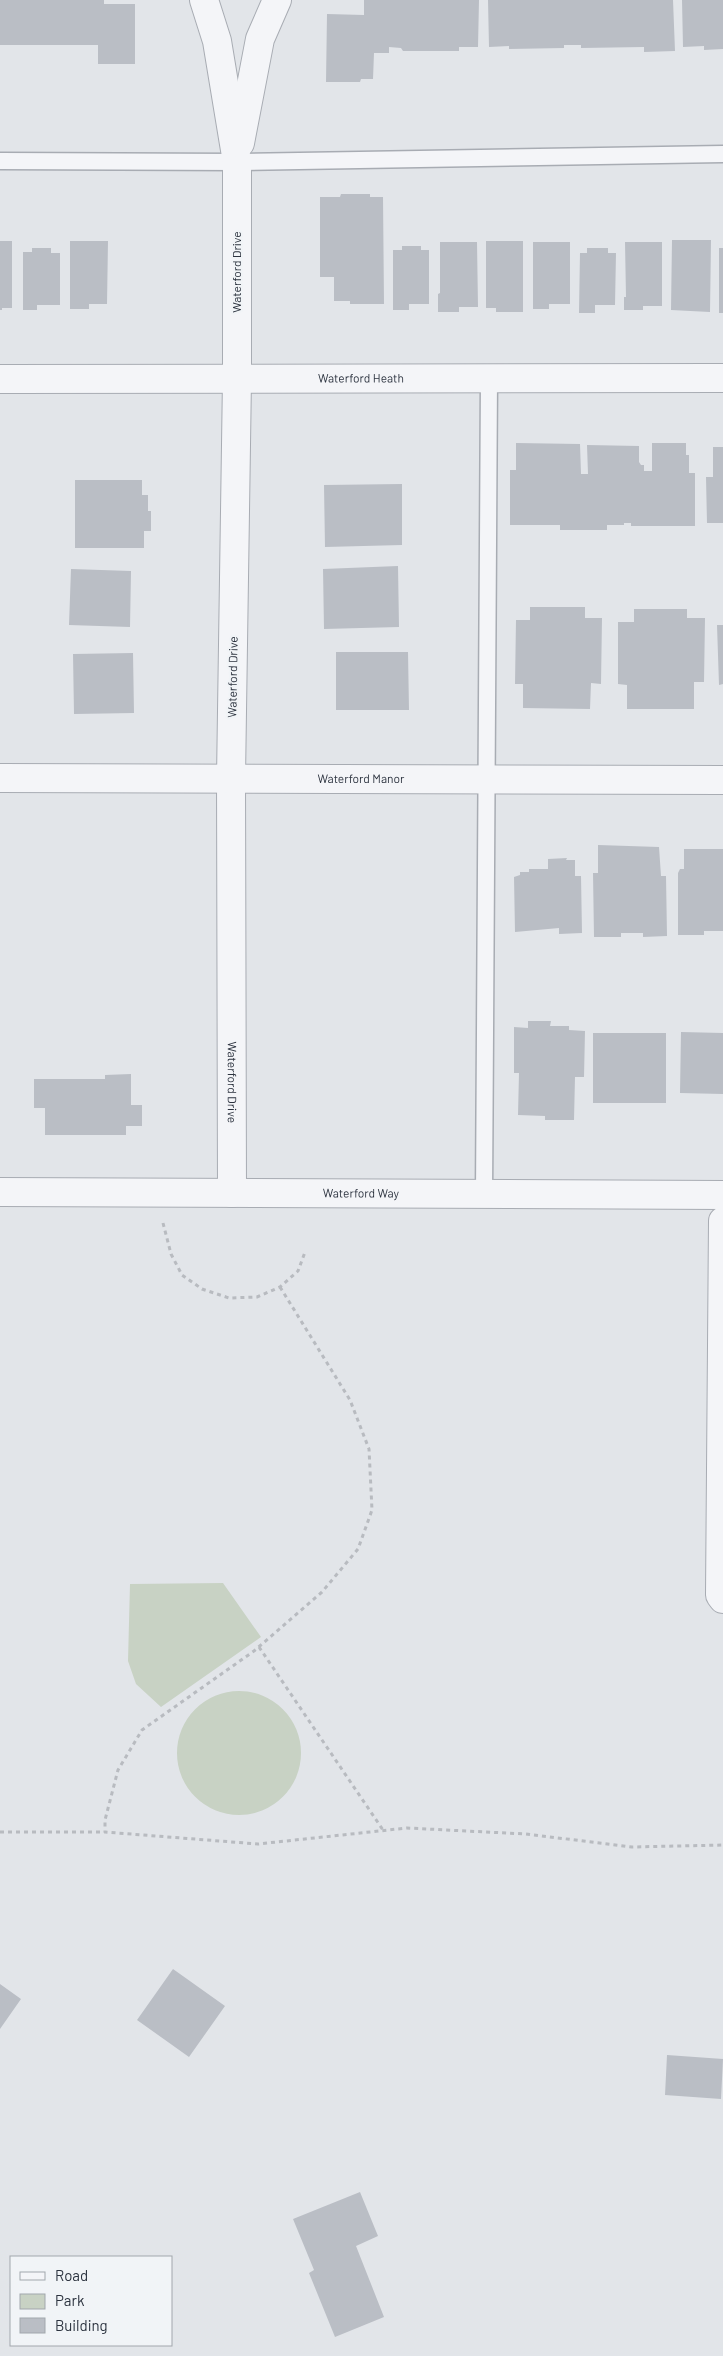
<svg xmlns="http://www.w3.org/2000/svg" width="723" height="2356" font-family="Barlow,sans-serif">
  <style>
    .green { fill: #c8d2c4 }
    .building { fill: #babec5 }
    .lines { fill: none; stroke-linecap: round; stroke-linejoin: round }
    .lane-casing { stroke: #a8acb3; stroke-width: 19 }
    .street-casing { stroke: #a8acb3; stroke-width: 30 }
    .path { stroke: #b8bbc0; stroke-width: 3; stroke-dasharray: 4 4; stroke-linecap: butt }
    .lane { stroke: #f4f5f8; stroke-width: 16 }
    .street { stroke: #f4f5f8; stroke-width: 28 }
    .labels { text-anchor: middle; stroke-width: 4.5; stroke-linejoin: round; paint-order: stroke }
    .street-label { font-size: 12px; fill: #2c333f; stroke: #f1f4f7 }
  </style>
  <rect width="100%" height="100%" fill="#e2e5e9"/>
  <path class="green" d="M223,1583L261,1637L161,1707L136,1684L128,1661L130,1584Z
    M177 1753a62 62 0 1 1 124 0a62 62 0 1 1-124 0Z"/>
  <path class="building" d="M0,0H104V4H135V64H98V45H0Z
    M364,0H479L478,47H459V51H403L401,48L389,47V53H374L373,79H361L360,82H326L327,14L364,15Z
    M488,0H673L675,51L644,52V47L581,48V45H564V48L509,49V46L489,47Z
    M682,0H723V49L704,50V46L683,47Z
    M341,194H370V197H383L384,304H350V301H334V277H320V197H340Z
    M672,240H711L710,312L671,310Z
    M0,241H12V308H2V310H0Z
    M70,241H108L107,304H89V309H70Z
    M486,241H523V312H496V308H486Z
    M440,242H477L478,307H459V312H438V294L440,293Z
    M533,242H570V304H549V309H533Z
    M625,242H662V306H643V310H624V297H626Z
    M402,246H421V250H429V304H409V310H393V250H402Z
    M32,248H51V253H60V305H37V310H23V252H32Z
    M587,248H608V253H616L615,305H595V313H579L580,253H587Z
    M719,248H723V313H719Z
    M516,443L580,444L581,474H588L587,445L639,446V462L641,465H644V471H652V443H686V455H689V473H695V526H631V523H624V525H607V530H560V525H510V470H516Z
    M713,447H723V523H707L706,477H713Z
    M75,480H142V495H148V511H151V531H144V548H75Z
    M402,484V545L325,547L324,485Z
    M398,566L399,627L324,629L323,569Z
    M71,569L131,571L130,627L69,625Z
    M530,607H585V618H602L601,684L591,683L590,709L523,708V684H515L516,620H530Z
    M634,609H687V618H705L704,682H694V709H627V685L618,684V622H634Z
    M717,625H723V684L719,685Z
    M336,652H408L409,710H336Z
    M133,653L134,713L74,714L73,654Z
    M598,845L659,847L661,876H666L667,936L643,937V933H621V937H594L593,873H598Z
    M684,849H723V931H704V935H678V873L680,869H684Z
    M567,858L566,860H575V876H581L582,933L559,934V928L515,932L514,877L520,875V872H529V869H548V859Z
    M528,1021H551L550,1026H569V1030L585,1031L584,1077H575L574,1120H545V1116L518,1115L519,1073H514V1027L528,1028Z
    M681,1032L723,1033V1094L680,1093Z
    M593,1033H666V1103H593Z
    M131,1074V1105H142V1126H126V1135H45V1108H34V1079H105V1075Z
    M173,1969L225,2006L189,2057L137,2020Z
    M0,1984L21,1999L0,2029Z
    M667,2055L723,2059L721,2099L665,2095Z
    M360,2192L378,2236L356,2246L384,2317L335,2337L309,2273L314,2270L293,2219Z"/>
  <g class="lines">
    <defs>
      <path id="lane" d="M0,161L237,162L723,154
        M484,1196L489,378"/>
      <g id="street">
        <path id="s1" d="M204,0L217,41L237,162V378L231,778L232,1193"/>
        <path d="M240,143L260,39L277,0"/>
        <path id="s2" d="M0,379L723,378"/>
        <path id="s3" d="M0,778L723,780"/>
        <path id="s4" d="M0,1192L723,1195"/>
        <path d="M723,1221L720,1595L723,1599"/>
      </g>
    </defs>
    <use href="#lane" class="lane-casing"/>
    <use href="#street" class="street-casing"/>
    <path class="path" d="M163,1223L171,1254L182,1275L202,1289L229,1298L257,1297L280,1287L298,1271L305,1252
      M280,1287L350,1400L369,1449L372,1510L358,1549L322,1592L254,1651L142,1730L118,1770L105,1820V1832L258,1844L407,1828L526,1834L632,1847L723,1845
      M259,1647L383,1830
      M0,1832H105"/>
    <use href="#lane" class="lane"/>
    <use href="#street" class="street"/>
  </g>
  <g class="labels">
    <g class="street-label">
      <text transform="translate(237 272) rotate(-90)" y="4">Waterford Drive</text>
      <text dy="4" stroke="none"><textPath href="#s2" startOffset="361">Waterford Heath</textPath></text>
      <text transform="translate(233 677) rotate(-89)" y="4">Waterford Drive</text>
      <text dy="4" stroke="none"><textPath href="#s3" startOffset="361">Waterford Manor</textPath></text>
      <text dy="4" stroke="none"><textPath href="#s1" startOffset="1086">Waterford Drive</textPath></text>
      <text dy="4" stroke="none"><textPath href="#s4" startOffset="361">Waterford Way</textPath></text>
    </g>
  </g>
  <rect x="10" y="2256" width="162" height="90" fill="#f1f4f7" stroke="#a2a7ad"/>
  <rect x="20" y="2272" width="25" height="8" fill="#f4f5f8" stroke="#a2a7ad"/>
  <text x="55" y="2281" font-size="15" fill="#2c333f">Road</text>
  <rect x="20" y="2294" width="25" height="15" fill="#c8d2c4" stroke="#a2a7ad"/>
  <text x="55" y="2306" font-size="15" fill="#2c333f">Park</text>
  <rect x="20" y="2318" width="25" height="15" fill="#babec5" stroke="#a2a7ad"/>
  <text x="55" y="2331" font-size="15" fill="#2c333f">Building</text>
</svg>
